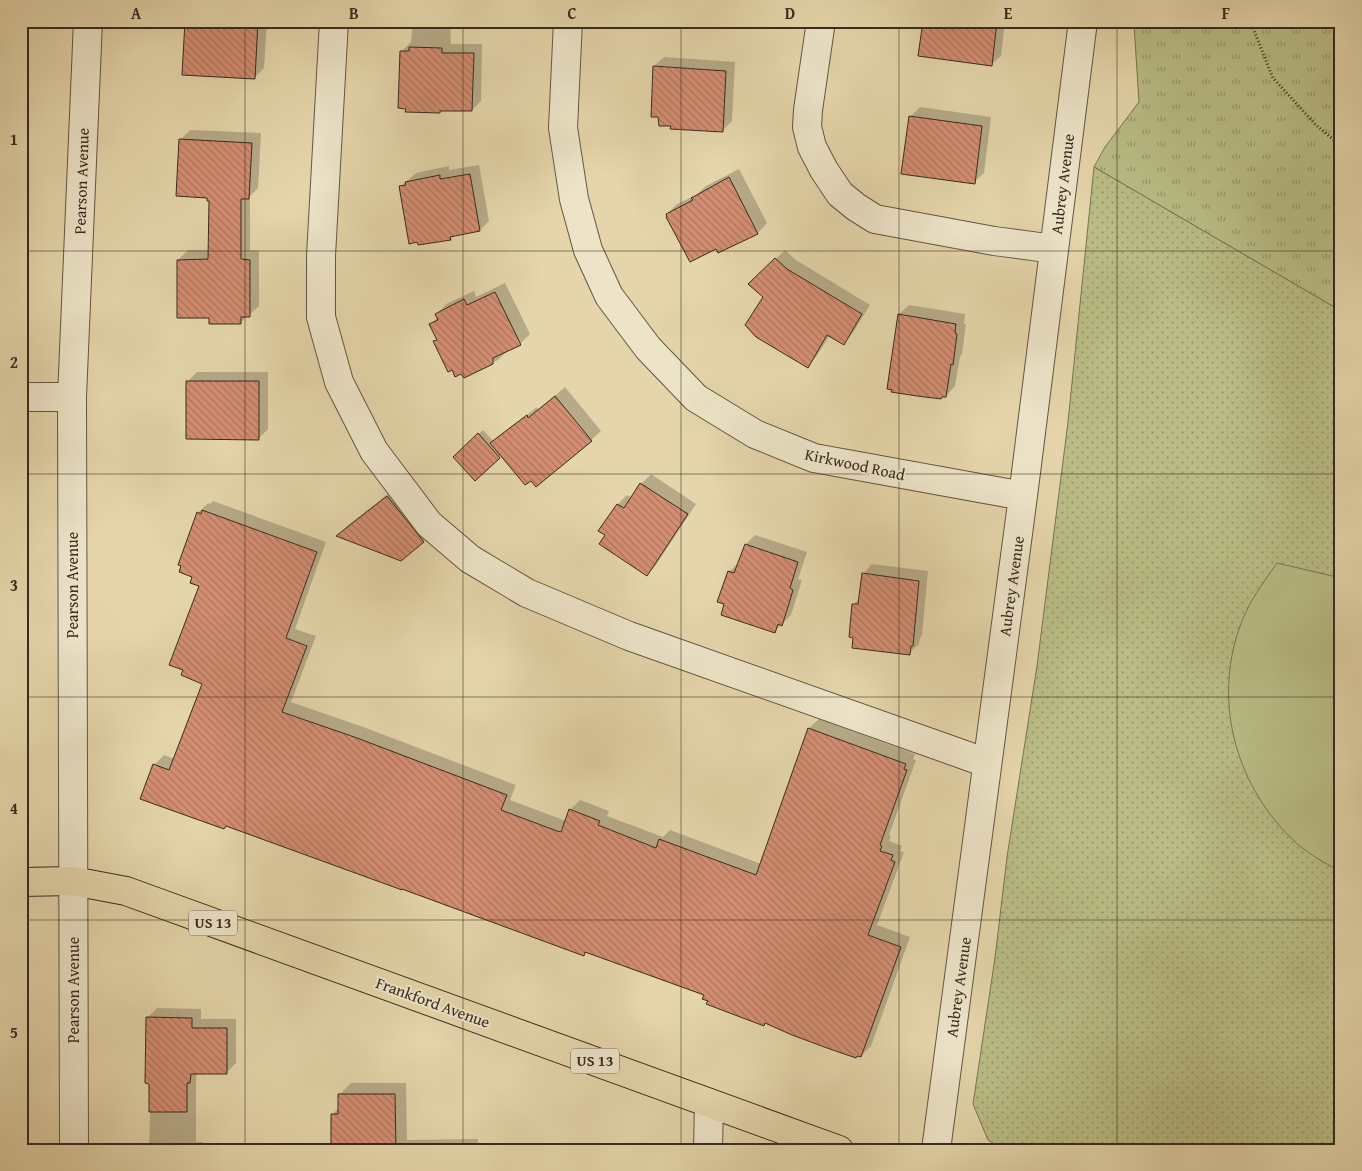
<svg xmlns="http://www.w3.org/2000/svg" width="1362" height="1171" font-family="'Gentium Book Plus',serif">
  <style>
    .grass { fill: url(#grass-tufts); stroke: #787452 }
    .park { fill: url(#park-dots); stroke: #787452 }
    .garden { fill: #b9bc85; stroke: #787452 }
    .shadow { fill: #0003 }
    .building { fill: url(#building-back-hatch); stroke: #372b1f }
    .lines { fill: none; stroke-linecap: round; stroke-linejoin: round }
    .minor-casing { stroke: #625642; stroke-width: 30 }
    .major-casing { stroke: #372b1f; stroke-width: 30 }
    .path { stroke: #372b1f; stroke-width: 3; stroke-dasharray: 1 2.5; stroke-linecap: butt }
    .minor { stroke: #ede4c8; stroke-width: 28 }
    .major { stroke: #e4d5aa; stroke-width: 28 }
    .grid { fill: none; stroke: #372b1f; stroke-width: 1; stroke-opacity: 0.55 }
    .labels { text-anchor: middle; stroke-width: 4; stroke-linejoin: round; paint-order: stroke }
    .shield { fill: #ede4c8; stroke: #6e6252; stroke-width: 1 }
    .shield-label { font-size: 15px; font-weight: bold; fill: #372b1f }
    .street-label { font-size: 16px; fill: #372b1f; stroke: #ede4c8 }
    .neatline { fill: none; stroke: #372b1f; stroke-width: 2 }
    .grid-label { font-size: 16px; text-anchor: middle; font-weight: bold; fill: #372b1f }
  </style>
  <defs>
    <pattern id="grass-tufts" width="24" height="20" patternUnits="userSpaceOnUse" patternTransform="scale(1.25)"><rect width="24" height="20" fill="#b9bc85"/><path d="M3 7l-1-3M5 7V3M7 7l1-3M15 17l-1-3M17 17v-4M19 17l1-3" fill="none" stroke="#97996c"/></pattern>
    <pattern id="park-dots" width="8" height="8" patternUnits="userSpaceOnUse" patternTransform="scale(1.25)"><rect width="8" height="8" fill="#b9bc85"/><path d="M2 2h.1M6 6h.1" fill="none" stroke="#97996c" stroke-width="1.8" stroke-linecap="round"/></pattern>
    <pattern id="building-back-hatch" width="6" height="6" patternUnits="userSpaceOnUse" patternTransform="scale(1.25)"><rect width="6" height="6" fill="#d48e72"/><path d="M-1 5l2 2M0 0l6 6M5-1l2 2" fill="none" stroke="#ad745d"/></pattern>
  </defs>
  <rect width="100%" height="100%" fill="#e4d5aa"/>
  <filter id="stains"><feTurbulence type="fractalNoise" baseFrequency=".004" numOctaves="4"/><feColorMatrix values="0 0 0 0 .2 0 0 0 0 .09 0 0 0 0 .02 0 0 0 .5 -.17"/></filter>
  <radialGradient id="worn" r=".72"><stop offset=".6" stop-color="#630" stop-opacity="0"/><stop offset="1" stop-color="#630" stop-opacity=".3"/></radialGradient>
  <path class="grass" d="M1130,21H1341V311L1094,167L1105,147L1139,102L1134,25Z"/>
  <path class="park" d="M1094,167L1341,311V1150H1011L994,1144L988,1140L973,1104L995,958L1007,857L1037,666L1068,422Z"/>
  <path class="garden" d="M1277,563L1341,578V872C1323,862 1305,852 1291,838C1234,782 1212,697 1242,621C1250,600 1264,582 1277,563Z"/>
  <path class="shadow" d="M186,21H267L264,68L255,77Z
    M413,21H450L451,44H482L481,101L472,110L442,109L440,112L401,52L411,42Z
    M924,21H1005L1001,56L991,65Z
    M664,57L735,62L732,121L722,131L654,66Z
    M920,107L991,117L984,173L974,182L910,117Z
    M190,130L261,133L258,188L250,196V250L259,251V306L241,322L211,317L178,260L188,250H210V200L180,140Z
    M479,165L489,221L480,230L454,235L450,239L400,187L416,173L449,166V170Z
    M739,169L767,223L758,233L719,252L716,248L667,214L677,204L696,195L706,186Z
    M785,250L796,260L870,305L852,334L843,343L830,335L816,357L807,366L765,297L759,275Z
    M505,283L530,334L520,344L507,351L498,360L464,376L435,341L438,338L431,324L438,317L437,314L446,304L474,291L476,297Z
    M909,305L965,314L964,324H966L962,354L960,357L955,386L946,396L899,314Z
    M197,372H268V429L258,439L188,381Z
    M565,387L601,431L591,440L501,455L475,479L454,457L483,430L494,442L501,434L537,407L538,410Z
    M651,474L696,504L656,565L647,575L606,534L600,530L618,504L627,495L632,498L641,484Z
    M397,487L432,532L423,541L338,535L347,526Z
    M213,501L326,542L295,629L316,636L291,702L366,728L516,785L510,800L566,821L570,810L580,800L609,811L607,816L663,837L670,830L761,864L809,728L819,719L915,754L913,759L916,760L889,835L891,836L889,841L902,846L900,851L904,852L877,925L910,937L871,1046L861,1056L767,1022L764,1025L709,1000L705,995L587,951L584,955L154,765L164,755L175,759L203,683L198,513L208,503L210,504Z
    M755,535L807,552L798,579L802,580L791,615L775,631L726,604L729,572L739,562L746,544Z
    M872,564L928,571L922,635L920,638L919,644L909,653L854,604L860,598L863,574Z
    M157,1008L201,1009V1019H236V1063L226,1073H199L196,1076V1142H203V1150H149L151,1083L147,1018Z
    M351,1083H406L407,1140L478,1139V1150H332V1115L339,1107V1095Z
    M591,1144L620,1148V1150H586Z"/>
  <path class="building" d="M185,21H258L255,79L182,75Z
    M923,21H997L992,66L918,56Z
    M409,47L442,48V53H474L472,111H440V113L405,112L406,109L398,108L400,51H409Z
    M653,66L726,71L723,132L670,129L671,126H659L658,117H651Z
    M909,116L982,126L975,184L901,174Z
    M179,139L252,143L249,199H241V259L250,260V317H241V324H209V318H177V260L208,259L209,201H207V198L176,196Z
    M470,174L480,231L450,237L451,240L418,245L417,242L409,244L399,186L406,185L405,182L440,175V179Z
    M729,177L758,234L718,253L716,249L690,262L666,217H667L666,214L693,200L691,198L695,196Z
    M775,258L787,269L862,314L844,345L827,335L808,368L756,337L745,325L763,297L748,284Z
    M495,292L521,345L493,358V364L464,378L461,374L455,377L452,370L448,372L433,341L437,340L429,324L438,320L435,314L464,299L467,305Z
    M898,314L956,324L955,333L957,334L953,365L951,364L946,397H942L941,399L917,396L891,392L892,390L887,389Z
    M186,381H259V440L186,439Z
    M555,396L592,441L536,487L531,481L525,485L490,443L527,415L528,418Z
    M478,433L500,458L475,481L453,457Z
    M640,483L688,514L647,576L599,544L605,535L598,531L617,504L624,508Z
    M387,496L424,542L401,561L336,536Z
    M202,510L317,552L286,638L307,646L282,712L357,738L507,795L501,810L557,831L561,832L569,809L600,821L598,825L656,848L659,839L756,875L808,728L906,764L904,769L907,770L880,845L882,846L880,851L893,855L891,860L895,862L868,935L901,947L861,1057L857,1056L856,1058L827,1048L792,1035L765,1023L764,1026L706,1004L708,1001L702,999L704,995L585,952L584,956L402,889V890L226,826L224,829L140,799L153,764L169,770L202,684L181,675L183,670L169,665L199,586L190,583L192,577L179,572L181,566L178,565L197,512L201,514Z
    M745,544L798,562L790,588L793,590L788,607L782,626L778,624L775,633L721,615L724,604L717,602L728,571L734,573Z
    M862,573L919,581L913,646H911L910,655L852,648L853,638L849,637L852,604H858Z
    M146,1017L192,1018V1028H227V1074H191L190,1083H187V1112H149V1084L145,1083Z
    M338,1094H395L396,1150H331V1114H338Z"/>
  <g class="lines">
    <defs>
      <path id="minor" d="M334,21L321,256V317L339,382L374,451L429,524L470,559L527,593L629,636L987,763
        M568,21L563,128L574,199L588,250L609,296L648,348L696,398L755,434L814,458L1023,496
        M821,21L808,110L807,127L812,147L824,170L840,194L856,207L875,219L994,241L1054,249
        M21,397H72
        M74,1150L72,397L88,21
        M708,1150L709,1103
        M936,1150L1023,496L1083,21"/>
      <path id="major" d="M21,882L73,881L126,891L839,1150"/>
    </defs>
    <use href="#minor" class="minor-casing"/>
    <use href="#major" class="major-casing"/>
    <path class="path" d="M1253,21V28L1273,78L1315,124L1341,146"/>
    <use href="#minor" class="minor"/>
    <use href="#major" class="major"/>
  </g>
  <path class="grid" d="M245,21V1150M463,21V1150M681,21V1150M899,21V1150M1117,21V1150M21,251H1341M21,474H1341M21,697H1341M21,920H1341"/>
  <g class="labels">
    <g class="shield">
      <rect x="189" y="910.5" width="48" height="25" rx="4"/>
      <rect x="571" y="1048.5" width="48" height="25" rx="4"/>
    </g>
    <g class="shield-label">
      <text x="213" y="928">US 13</text>
      <text x="595" y="1066">US 13</text>
    </g>
    <g class="street-label">
      <text transform="translate(81 181) rotate(-88)" y="6">Pearson Avenue</text>
      <text transform="translate(1062 184) rotate(-83)" y="6">Aubrey Avenue</text>
      <text transform="translate(855 464) rotate(12)" y="6">Kirkwood Road</text>
      <text transform="translate(72 585) rotate(-90)" y="6">Pearson Avenue</text>
      <text transform="translate(1011 586) rotate(-82)" y="6">Aubrey Avenue</text>
      <text transform="translate(958 987) rotate(-82)" y="6">Aubrey Avenue</text>
      <text transform="translate(73 990) rotate(-90)" y="6">Pearson Avenue</text>
      <text transform="translate(433 1002) rotate(20)" y="6">Frankford Avenue</text>
    </g>
  </g>
  <rect width="1362" height="1171" fill="none" stroke="#e4d5aa" stroke-width="55"/>
  <rect x="28" y="28" width="1306" height="1116" class="neatline"/>
  <g class="grid-label">
    <text x="136" y="19">A</text>
    <text x="354" y="19">B</text>
    <text x="572" y="19">C</text>
    <text x="790" y="19">D</text>
    <text x="1008" y="19">E</text>
    <text x="1226" y="19">F</text>
    <text x="14" y="145">1</text>
    <text x="14" y="368">2</text>
    <text x="14" y="591">3</text>
    <text x="14" y="814">4</text>
    <text x="14" y="1038">5</text>
  </g>
  <rect width="100%" height="100%" filter="url(#stains)"/>
  <rect width="100%" height="100%" fill="url(#worn)"/>
</svg>
